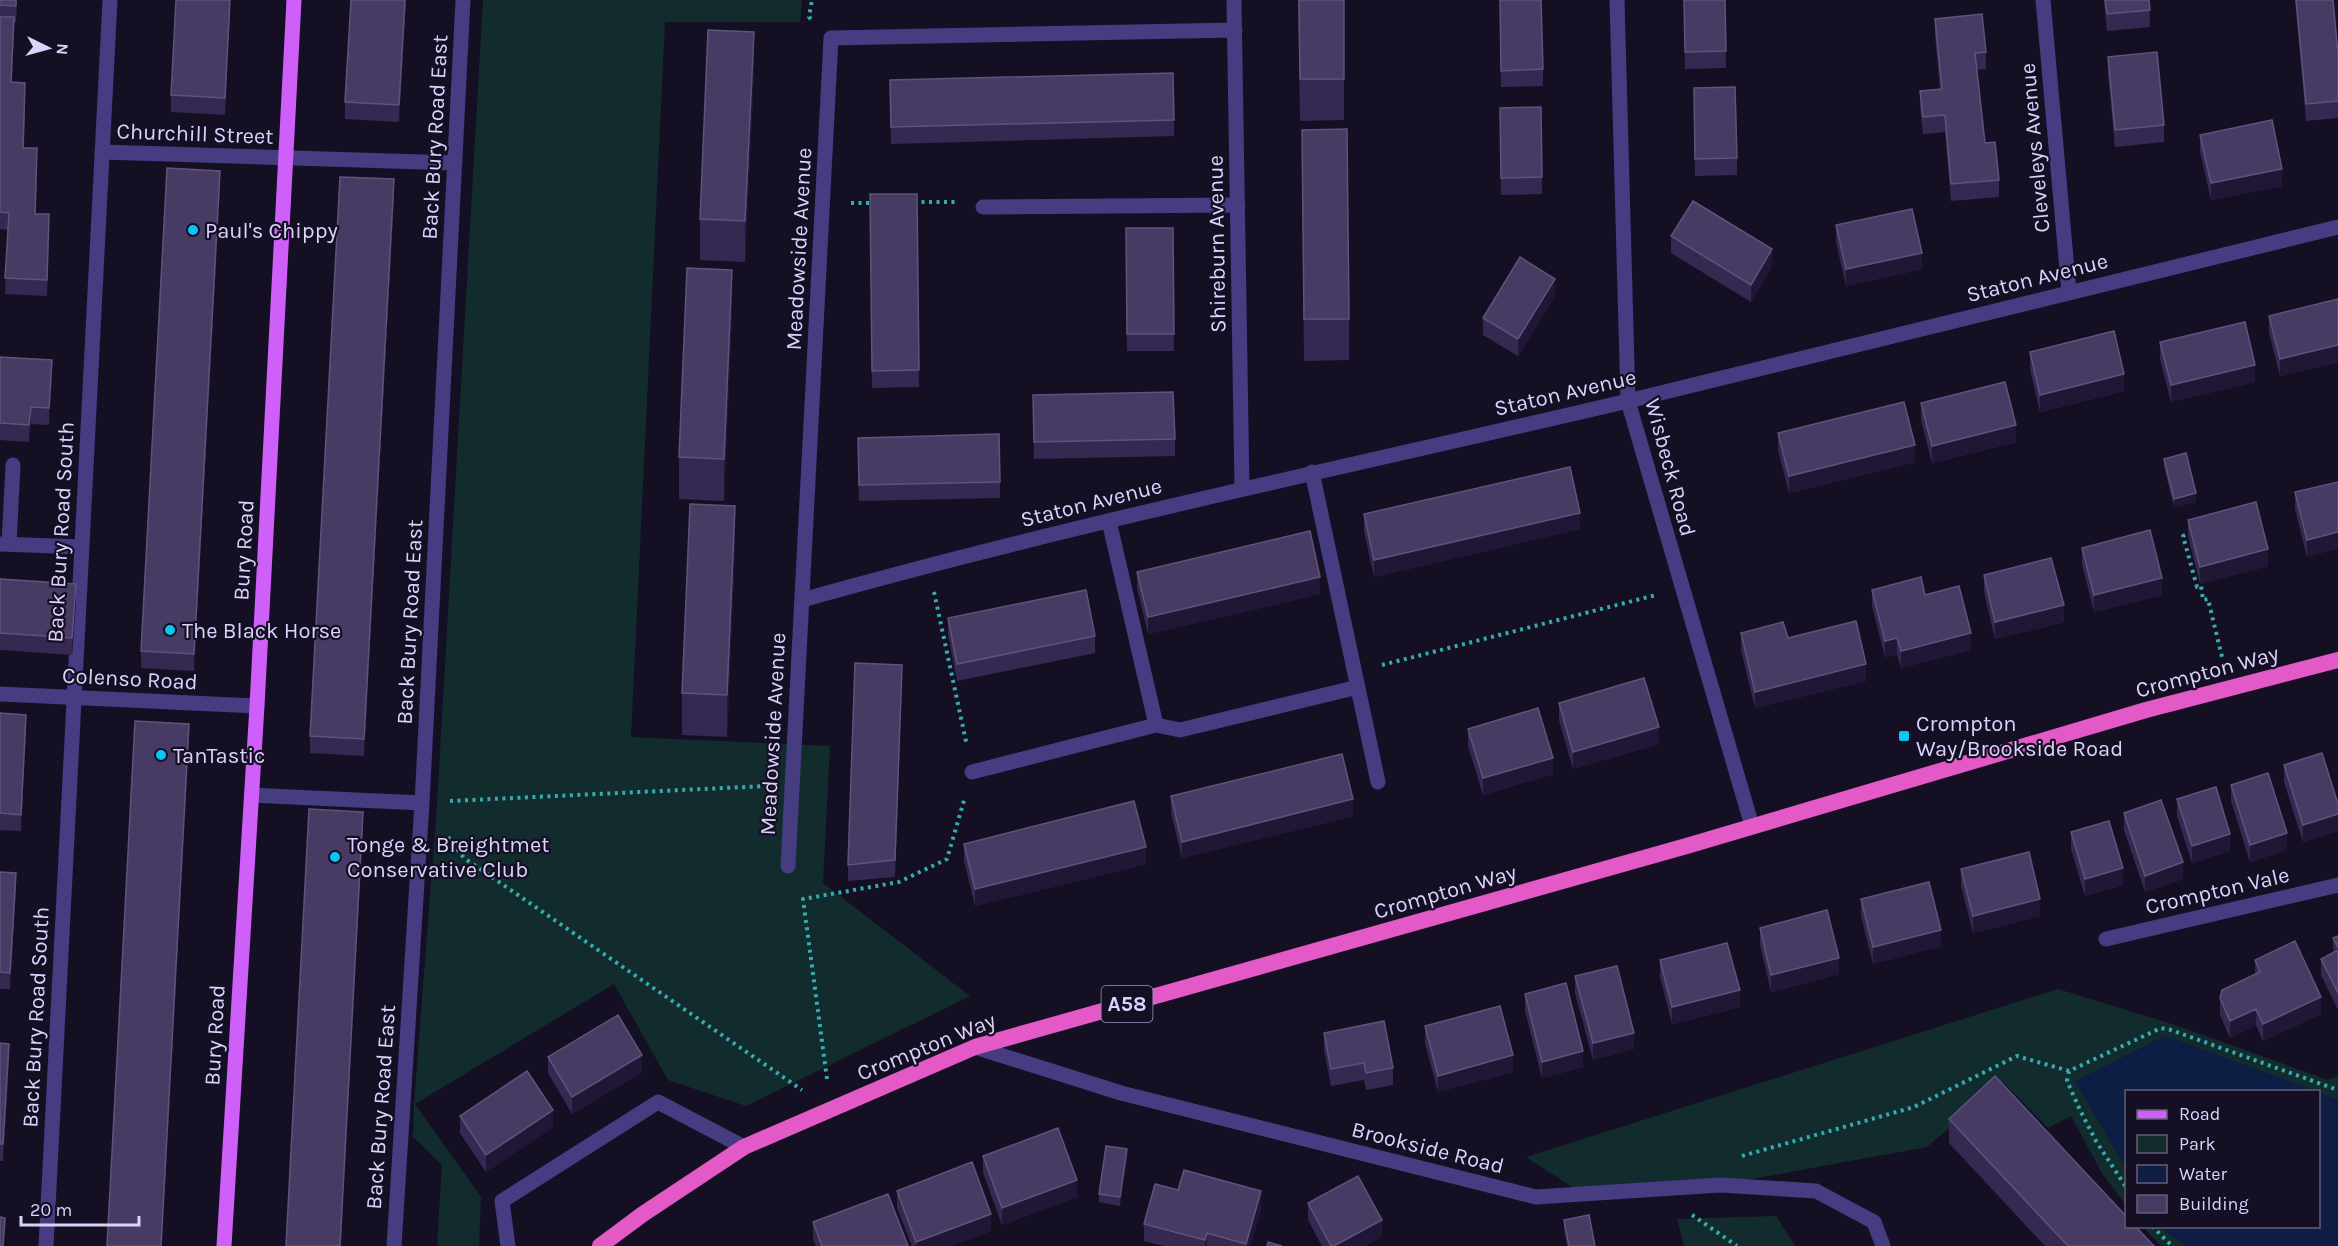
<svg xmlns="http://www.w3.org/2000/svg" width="2338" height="1246" font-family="Karla,sans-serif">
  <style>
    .green { fill: #122c2d }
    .water { fill: #0e1d44 }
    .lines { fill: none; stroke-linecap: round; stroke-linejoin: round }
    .path { stroke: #34adb1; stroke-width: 4; stroke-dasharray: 3 4.5; stroke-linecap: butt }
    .service { stroke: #453c81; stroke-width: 15 }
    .minor { stroke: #453c81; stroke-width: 15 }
    .primary { stroke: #ce5ff9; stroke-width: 15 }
    .trunk { stroke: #e359c6; stroke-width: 16 }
    .wall { fill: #352951 }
    .shaded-wall { fill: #201737 }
    .building { fill: #473b63; stroke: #5e537c; stroke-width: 1.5 }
    .poi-dot { fill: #09c5f3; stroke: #150f24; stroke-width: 2 }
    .labels { text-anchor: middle; stroke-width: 4.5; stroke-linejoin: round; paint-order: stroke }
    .shield { fill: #150f24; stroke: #a098bc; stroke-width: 1.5 }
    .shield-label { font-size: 21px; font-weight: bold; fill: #dcd3fd }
    .street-label { font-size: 22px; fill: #dcd3fd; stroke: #150f24 }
    .poi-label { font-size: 22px; fill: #dcd3fd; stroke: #150f24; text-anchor: start }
  </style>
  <rect width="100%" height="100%" fill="#150f24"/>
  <path class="green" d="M483,0H802L800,22H665L631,737L830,746L823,883L970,996L746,1106L668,1080L614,984L415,1104L481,1197L479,1246H437L442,1165L413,1137L414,1104L437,805Z
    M2058,989L2175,1025L2328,1080L2338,1076V1100L2165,1036L2076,1082L2126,1168V1205L2103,1175L2071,1116L2048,1128L2003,1082L1927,1147L1720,1185L1583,1194L1526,1157Z
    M1776,1216L1795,1246H1684L1677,1219Z
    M2143,1227H2161L2186,1246H2161Z"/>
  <path class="water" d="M2165,1036L2316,1091L2126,1092V1168L2075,1081Z
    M2319,1092L2338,1100V1246H2186L2161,1227L2318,1226Z"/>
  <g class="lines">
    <path class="path" d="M811,19L809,17L812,0
      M914,202H957
      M851,203H873
      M2192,532L2183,536L2197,587L2201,586L2203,600L2208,599L2223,661
      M934,592L967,746
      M1382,665L1656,595
      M450,801L766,786
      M448,837L464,858L802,1090
      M2069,1071L2067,1081L2080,1110L2096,1141L2126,1187
      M827,1079L803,899L899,882L947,859L965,797
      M1742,1156L1914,1107L2017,1056L2069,1071L2161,1028L2171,1030L2338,1090
      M1692,1215L1737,1246
      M2152,1226L2172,1246"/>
    <path class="service" d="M102,152L455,163
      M983,207L1238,205
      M1312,472L1378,782
      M1109,521L1156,725
      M0,544L82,547
      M9,544L13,465
      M972,772L1156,725L1180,730L1358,687
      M251,795L422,803
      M1874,1222L1883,1246
      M46,1246L110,0
      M394,1246L422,803L463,0
      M508,1246L502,1201L658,1102L744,1147"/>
    <path class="minor" d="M1234,0L1242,488
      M1617,0L1628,401L1752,826
      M2043,0L2069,292
      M802,600C1075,523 1352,466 1628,401C1865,344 2101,284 2338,227
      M0,694L257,706
      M788,866L831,38L1235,30
      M2106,939L2338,885
      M975,1047L1121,1093L1536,1197L1720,1185L1816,1191L1874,1222"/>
    <path class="primary" d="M224,1246L257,706L294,0"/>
    <path class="trunk" d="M600,1246L643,1214L744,1147L975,1047L1690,845L2146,710L2338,660"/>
  </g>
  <path class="wall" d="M0,0H17L16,23L14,22L12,82L25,100L24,148L37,165L36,214L49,231L47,296L5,294L8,230L0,229Z
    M176,0H230L225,115L171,112V95Z
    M406,0L399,122L345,119V102Z
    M1298,0H1344V120L1300,121Z
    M1500,0L1543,69V86L1501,87Z
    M1684,0H1725L1726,68L1685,69Z
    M2104,0H2149L2150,27L2107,31Z
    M2295,0H2333L2338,54V118L2306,121Z
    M1935,19L1986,52V69L1977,70L1985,143L1999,180V197L1951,201L1945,132L1923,134L1920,108V91L1940,89L1935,36Z
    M2108,57L2164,125V142L2115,147L2108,74Z
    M754,73L745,262L700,260V219Z
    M1694,88L1737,158V175L1695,176Z
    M890,97L1174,120V136L891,144Z
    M1500,108L1542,177V194L1501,195Z
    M2200,135L2282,186L2211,200L2200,152Z
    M1302,171L1349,319V360L1304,361Z
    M220,188L194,671L141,668V651Z
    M870,194H917L919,387L872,388Z
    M394,196L364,756L310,753V736Z
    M1836,225L1922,269L1846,286L1836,242Z
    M1126,228H1173L1174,351H1127Z
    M1671,236L1772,266L1751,302L1671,253Z
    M1555,296L1518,356L1483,335V318Z
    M2338,299V362L2280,376L2269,333V316Z
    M732,311L724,501L679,499V457Z
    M2160,342L2255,382L2171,402L2160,359Z
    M2030,352L2124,391L2040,412L2030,369Z
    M0,357L52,377L49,425L31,424L29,442L0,440Z
    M1921,403L2016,442L1932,463L1921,420Z
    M1033,412L1175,439V456L1034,459Z
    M1778,433L1915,462L1789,493L1778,450Z
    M858,455L1000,482V498L859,501Z
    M2164,459L2196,502L2174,507L2164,467Z
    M2338,482L2307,557L2295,509V492Z
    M1364,514L1580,529L1374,577L1364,531Z
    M2188,520L2268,566L2200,584L2188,536Z
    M735,547L727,737L682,735V693Z
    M2082,548L2162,595L2094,612L2082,564Z
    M1137,572L1320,594L1148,634L1137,588Z
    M1984,575L2064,622L1995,639L1984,592Z
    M0,579L76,601L72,655L0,650Z
    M1872,590L1925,595L1971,650L1901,668L1897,655L1885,657L1872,606Z
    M948,618L1095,636V653L957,681L948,635Z
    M1741,633L1788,638L1866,681L1755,708L1741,650Z
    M902,682L895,877L848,881V865Z
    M1559,703L1659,744L1573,769L1559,720Z
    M0,713L26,731L21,831L0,830Z
    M1468,729L1553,774L1483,795L1468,746Z
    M2284,765L2338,804V831L2303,842L2284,782Z
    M2231,785L2287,850L2250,862L2231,801Z
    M1171,796L1353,816L1182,858L1171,813Z
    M2177,799L2230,851L2192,863L2177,816Z
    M2124,813L2183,879L2145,892L2124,830Z
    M2071,832L2123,885L2085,896L2071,849Z
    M964,844L1146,864L975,906L964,861Z
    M1961,869L2040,916L1973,933L1961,886Z
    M0,872L16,889L10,989H0Z
    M1861,899L1941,946L1873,964L1861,916Z
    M1760,928L1839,974L1771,992L1760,945Z
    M2338,936V1010L2321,975V959L2333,953V938Z
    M1660,960L1740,1007L1672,1024L1660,977Z
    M2255,960L2321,1014L2263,1041L2256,1025L2230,1038L2220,1015V998L2255,975Z
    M1575,976L1634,1049L1593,1060L1575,993Z
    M1525,994L1583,1067L1542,1078L1525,1011Z
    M1425,1026L1513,1072L1438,1092L1425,1043Z
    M1324,1033L1393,1068V1085L1366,1090L1364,1080L1331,1086L1324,1050Z
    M0,1043L9,1061L3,1161H0Z
    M548,1057L642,1072L572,1114L548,1073Z
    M460,1116L553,1127L486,1172L460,1133Z
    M1949,1119L2154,1246H2045L1949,1143Z
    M983,1156L1077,1197L1002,1225L983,1173Z
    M1127,1157L1120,1206L1099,1202V1194Z
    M1178,1190L1261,1208L1250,1246H1164L1144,1241V1224Z
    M897,1191L991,1231L951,1246H912L897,1208Z
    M1308,1203L1382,1237L1365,1246H1322L1308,1220Z
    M1564,1220L1595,1246H1567L1564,1229Z
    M813,1222L908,1246H816L813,1239Z"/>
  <path class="shaded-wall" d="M405,0H406L399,122V105Z
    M14,17V34L11,99V82Z
    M754,32V73L745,262V221Z
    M2282,169V186L2211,200V183Z
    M220,171V188L194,671V654Z
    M394,179V196L364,756V739Z
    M49,214V231L47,296V280Z
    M1772,249V266L1751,302V285Z
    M1922,253V269L1846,286V269Z
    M732,270V311L724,501V459Z
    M1555,279V296L1518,356V339Z
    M2338,345V362L2280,376V359Z
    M52,360V377L49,425V408Z
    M2255,365V382L2171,402V385Z
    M2124,374V391L2040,412V395Z
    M31,407V424L29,442V425Z
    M2016,425V442L1932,463V446Z
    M1915,445V462L1789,493V476Z
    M2196,493V502L2174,507V499Z
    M735,506V547L727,737V695Z
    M1580,513V529L1374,577V560Z
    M2338,532V549L2307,557V540Z
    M2268,549V566L2200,584V567Z
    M1320,577V594L1148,634V617Z
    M2162,578V595L2094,612V595Z
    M76,584V601L72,655V638Z
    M2064,605V622L1995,639V622Z
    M1971,633V650L1901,668V651Z
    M1897,638V655L1885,657V641Z
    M1866,664V681L1755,708V692Z
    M902,665V682L895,877V860Z
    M26,715V731L21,831V815Z
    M189,724V741L162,1246H161Z
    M1659,727V744L1573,769V752Z
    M1553,758V774L1483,795V778Z
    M1353,799V816L1182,858V842Z
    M363,812V828L341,1246H340Z
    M2338,814V831L2303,842V825Z
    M2287,833V850L2250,862V845Z
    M2230,834V851L2192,863V846Z
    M1146,847V864L975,906V889Z
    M2183,862V879L2145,892V876Z
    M2123,868V885L2085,896V879Z
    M16,873V889L10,989V973Z
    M2040,899V916L1973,933V916Z
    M1941,930V946L1873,964V947Z
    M1839,958V974L1771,992V975Z
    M1740,990V1007L1672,1024V1007Z
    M2321,997V1014L2263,1041V1024Z
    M2256,1009V1025L2230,1038V1021Z
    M1634,1033V1049L1593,1060V1043Z
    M9,1044V1061L3,1161V1144Z
    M1583,1051V1067L1542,1078V1062Z
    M642,1055V1072L572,1114V1097Z
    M1513,1055V1072L1438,1092V1076Z
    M553,1110V1127L486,1172V1155Z
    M1127,1149V1157L1120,1206V1197Z
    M1077,1180V1197L1002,1225V1208Z
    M1261,1191V1208L1250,1246H1246Z
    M991,1214V1231L951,1246H916V1242Z
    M1382,1220V1237L1365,1246H1334Z
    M1207,1233V1246H1205V1240Z"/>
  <path class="building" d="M0,0H16V6L0,5Z
    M176,0H230L225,98L171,95Z
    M351,0H405L399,105L345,102Z
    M1299,0H1344V79H1300Z
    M1500,0H1541L1543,69L1501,71Z
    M1684,0H1725L1726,51L1685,52Z
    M2105,0H2149L2150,10L2107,14Z
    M2296,0H2333L2338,54V101L2306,104Z
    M1982,14L1986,52L1975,53L1985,143L1995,142L1999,180L1951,184L1945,115L1923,117L1920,91L1942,89L1935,19Z
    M0,17H14L11,82L25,83L23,148H37L35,214H49L47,280L5,278L9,213L0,212Z
    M708,30L754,32L745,221L700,219Z
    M2157,52L2164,125L2115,130L2108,57Z
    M1173,73L1174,120L891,127L890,80Z
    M1735,87L1737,158L1695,159L1694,88Z
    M1541,107L1542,177L1501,178L1500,108Z
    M2272,120L2282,169L2211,183L2200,135Z
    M1347,129L1349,319H1304L1302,130Z
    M167,168L220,171L194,654L141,651Z
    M340,177L394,179L364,739L310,736Z
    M870,194H917L919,370L872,371Z
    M1693,201L1772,249L1751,285L1671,236Z
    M1912,209L1922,253L1846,269L1836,225Z
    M1126,228H1173L1174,334H1127Z
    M1520,257L1555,279L1518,339L1483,318Z
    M687,268L732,270L724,459L679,457Z
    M2338,299V345L2280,359L2269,316Z
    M2245,322L2255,365L2171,385L2160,342Z
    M2114,331L2124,374L2040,395L2030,352Z
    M0,357L52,360L49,408L31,407L29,425L0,423Z
    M2005,382L2016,425L1932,446L1921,403Z
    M1173,392L1175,439L1034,442L1033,395Z
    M1904,402L1915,445L1789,476L1778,433Z
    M999,434L1000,482L859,485L858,438Z
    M2186,453L2196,493L2174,499L2164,459Z
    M1570,467L1580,513L1374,560L1364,514Z
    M2338,482V532L2307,540L2295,492Z
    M2256,502L2268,549L2200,567L2188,520Z
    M690,504L735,506L727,695L682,693Z
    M2150,530L2162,578L2094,595L2082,548Z
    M1310,531L1320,577L1148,617L1137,572Z
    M2051,558L2064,605L1995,622L1984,575Z
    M1921,577L1925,595L1959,586L1971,633L1901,651L1897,638L1885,641L1872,590Z
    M0,579L76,584L72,638L0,633Z
    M1086,590L1095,636L957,664L948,618Z
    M1856,621L1866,664L1755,692L1741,633L1783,622L1788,638Z
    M855,663L902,665L895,860L848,865Z
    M1644,678L1659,727L1573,752L1559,703Z
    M1538,708L1553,758L1483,778L1468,729Z
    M0,713L26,715L21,815L0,813Z
    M135,721L189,724L161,1246H107Z
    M2322,753L2338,804V814L2303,825L2284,765Z
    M1342,754L1353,799L1182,842L1171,796Z
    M2268,773L2287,833L2250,845L2231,785Z
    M2216,787L2230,834L2192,846L2177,799Z
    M2161,800L2183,862L2145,876L2124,813Z
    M1134,801L1146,847L975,889L964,844Z
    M309,809L363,812L340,1246H286Z
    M2109,821L2123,868L2085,879L2071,832Z
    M2029,852L2040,899L1973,916L1961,869Z
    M0,872L16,873L10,973L0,972Z
    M1929,882L1941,930L1873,947L1861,899Z
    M1827,910L1839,958L1771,975L1760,928Z
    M2338,936V948L2333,938Z
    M2295,941L2321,997L2263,1024L2256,1009L2230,1021L2220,998L2222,990L2260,972L2255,960Z
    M1727,943L1740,990L1672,1007L1660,960Z
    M2338,950V993L2321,959Z
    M1617,966L1634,1033L1593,1043L1575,976Z
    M1566,983L1583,1051L1542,1062L1525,994Z
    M1500,1006L1513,1055L1438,1076L1425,1026Z
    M618,1015L642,1055L572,1097L548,1057Z
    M1384,1021L1393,1068L1366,1073L1364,1063L1331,1069L1324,1033Z
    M0,1043L9,1044L3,1144H0Z
    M527,1071L553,1110L486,1155L460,1116Z
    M1995,1076L2127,1217V1227H2136L2154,1246H2068L1949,1119Z
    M1058,1128L1077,1180L1002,1208L983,1156Z
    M1106,1146L1127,1149L1120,1197L1099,1194Z
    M972,1162L991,1214L916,1242L897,1191Z
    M1184,1170L1261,1191L1246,1244L1207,1233L1205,1240L1144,1224L1155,1184L1178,1190Z
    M1358,1176L1382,1220L1334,1246H1331L1308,1203Z
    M888,1194L908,1246H822L813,1222Z
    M1589,1215L1595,1246H1569L1564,1220Z
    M0,1217L5,1218L3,1246H0Z
    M1268,1242L1282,1246H1267Z"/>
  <g class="poi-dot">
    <circle cx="193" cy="230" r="6"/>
    <circle cx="170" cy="630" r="6"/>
    <rect x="1898" y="730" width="12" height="12" rx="3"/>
    <circle cx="161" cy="755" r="6"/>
    <circle cx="335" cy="857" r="6"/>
  </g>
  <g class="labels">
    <rect class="shield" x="1101.5" y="986" width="51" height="36" rx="4.5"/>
    <g class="shield-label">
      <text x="1127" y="1011">A58</text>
    </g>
    <g class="street-label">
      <text transform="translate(195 133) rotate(2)" y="8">Churchill Street</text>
      <text transform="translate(434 137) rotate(-87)" y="8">Back Bury Road East</text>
      <text transform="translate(2034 148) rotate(-95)" y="8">Cleveleys Avenue</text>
      <text transform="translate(1216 244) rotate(-91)" y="8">Shireburn Avenue</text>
      <text transform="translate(798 249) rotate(-87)" y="8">Meadowside Avenue</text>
      <text transform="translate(2037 277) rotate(-14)" y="8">Staton Avenue</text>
      <text transform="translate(1565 392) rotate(-13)" y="8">Staton Avenue</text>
      <text transform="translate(1671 467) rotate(75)" y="8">Wisbeck Road</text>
      <text transform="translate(1091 502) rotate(-14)" y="8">Staton Avenue</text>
      <text transform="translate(60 532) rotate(-87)" y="8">Back Bury Road South</text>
      <text transform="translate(243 550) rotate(-87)" y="8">Bury Road</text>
      <text transform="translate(409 622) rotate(-87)" y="8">Back Bury Road East</text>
      <text transform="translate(2207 671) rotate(-15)" y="8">Crompton Way</text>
      <text transform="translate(130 678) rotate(3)" y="8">Colenso Road</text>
      <text transform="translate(772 734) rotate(-87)" y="8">Meadowside Avenue</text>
      <text transform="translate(2217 890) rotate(-13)" y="8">Crompton Vale</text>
      <text transform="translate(1445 891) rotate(-16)" y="8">Crompton Way</text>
      <text transform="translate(35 1017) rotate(-87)" y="8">Back Bury Road South</text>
      <text transform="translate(214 1035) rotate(-87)" y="8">Bury Road</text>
      <text transform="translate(926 1046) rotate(-22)" y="8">Crompton Way</text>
      <text transform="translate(380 1107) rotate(-86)" y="8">Back Bury Road East</text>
      <text transform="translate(1428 1147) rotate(14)" y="8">Brookside Road</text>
    </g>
    <g class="poi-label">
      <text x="205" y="238">Paul's Chippy</text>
      <text x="182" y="638">The Black Horse</text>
      <text x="1916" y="731">Crompton<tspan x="1916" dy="25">Way/Brookside Road</tspan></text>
      <text x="173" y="763">TanTastic</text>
      <text x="347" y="852">Tonge &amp; Breightmet<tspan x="347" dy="25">Conservative Club</tspan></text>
    </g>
  </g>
  <rect x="2125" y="1090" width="195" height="138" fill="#150f24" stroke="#655d7b" stroke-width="1.5"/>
  <rect x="2137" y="1110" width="30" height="9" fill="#ce5ff9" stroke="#655d7b" stroke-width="1.5"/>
  <text x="2179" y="1120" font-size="18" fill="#dcd3fd">Road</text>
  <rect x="2137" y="1135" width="30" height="18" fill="#122c2d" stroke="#655d7b" stroke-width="1.5"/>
  <text x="2179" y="1150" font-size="18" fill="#dcd3fd">Park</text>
  <rect x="2137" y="1165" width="30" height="18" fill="#0e1d44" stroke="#655d7b" stroke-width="1.5"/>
  <text x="2179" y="1180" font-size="18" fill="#dcd3fd">Water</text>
  <rect x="2137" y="1195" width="30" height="18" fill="#473b63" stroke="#655d7b" stroke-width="1.5"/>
  <text x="2179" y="1210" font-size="18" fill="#dcd3fd">Building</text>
  <g transform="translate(48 48) rotate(95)" stroke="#150f24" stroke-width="4.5" paint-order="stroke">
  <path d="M0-4.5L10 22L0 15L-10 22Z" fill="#dcd3fd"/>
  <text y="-9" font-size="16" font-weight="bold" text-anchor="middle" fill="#dcd3fd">N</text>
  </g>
  <path d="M21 1216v9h118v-9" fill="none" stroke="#dcd3fd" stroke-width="3"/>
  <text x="30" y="1216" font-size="18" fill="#dcd3fd" stroke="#150f24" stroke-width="4.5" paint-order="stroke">20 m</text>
</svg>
